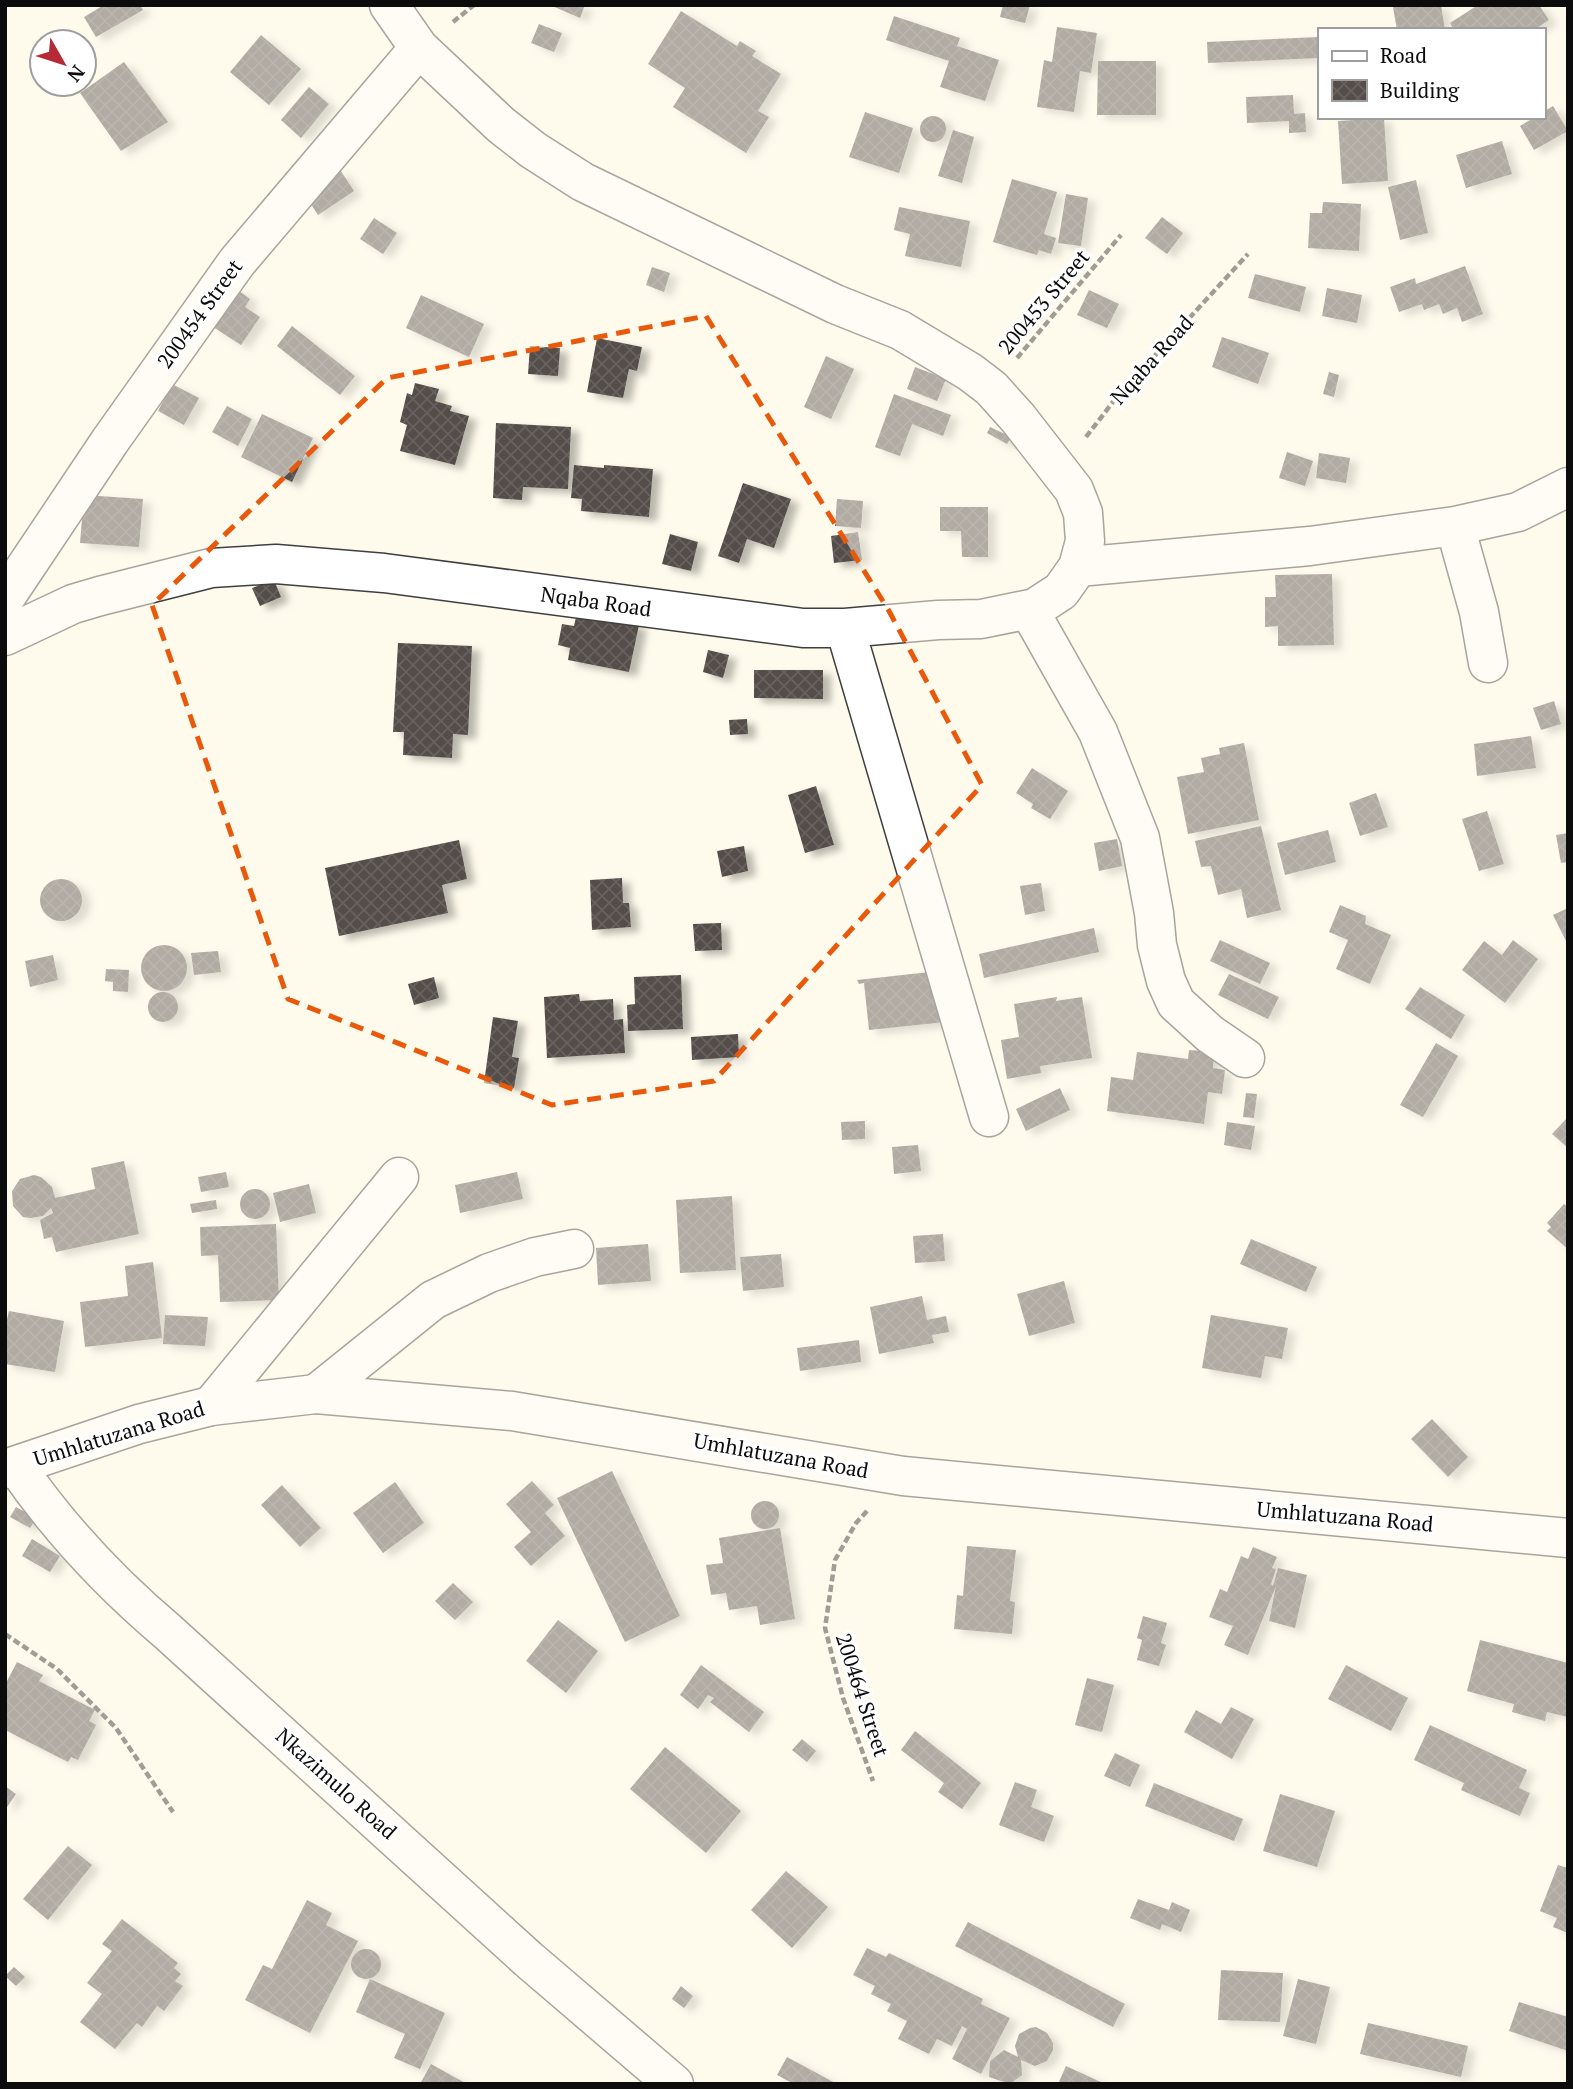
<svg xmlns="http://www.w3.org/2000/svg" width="1573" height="2089" font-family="'PT Serif',serif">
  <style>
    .building { fill: url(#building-cross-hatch); filter: url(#shadow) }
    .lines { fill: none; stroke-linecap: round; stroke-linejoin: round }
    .minor-casing { stroke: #3f3f3f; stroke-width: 41 }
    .tertiary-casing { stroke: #3f3f3f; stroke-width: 41 }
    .path { stroke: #2e2e2e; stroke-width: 4.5; stroke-dasharray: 7 3.5; stroke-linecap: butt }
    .minor { stroke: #fff; stroke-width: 38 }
    .tertiary { stroke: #fff; stroke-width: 38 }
    .marked { fill: none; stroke: #e8590c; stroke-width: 5; stroke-dasharray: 14 9; stroke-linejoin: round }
    .labels { text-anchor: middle; stroke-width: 7; stroke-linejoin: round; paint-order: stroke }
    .street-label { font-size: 21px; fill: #0c0c0c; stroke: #fff }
  </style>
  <defs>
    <pattern id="building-cross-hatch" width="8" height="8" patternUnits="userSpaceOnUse" patternTransform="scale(1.75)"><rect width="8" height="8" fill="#544d49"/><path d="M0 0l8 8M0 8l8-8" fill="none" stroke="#68625f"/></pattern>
    <filter id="shadow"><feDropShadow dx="8" dy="4.5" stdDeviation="3.5" flood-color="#0004"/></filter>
  </defs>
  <rect width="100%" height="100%" fill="#fefaec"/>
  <path class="building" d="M104,5H140L143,10L96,37L84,17Z
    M550,5H585L580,18Z
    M1003,5H1030L1025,23L1000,17Z
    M1403,5H1441L1445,30H1397L1393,7Z
    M1478,5H1539L1549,20L1534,30H1454L1450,23Z
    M681,11L737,46L740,41L756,51L752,56L781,74L758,111L769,117L746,153L673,107L685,88L648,64Z
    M894,16L960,38L957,46L999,60L985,101L940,87L949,61L886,40Z
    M539,24L562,33L554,52L531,43Z
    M1057,27L1097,33L1091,73L1080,71L1074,112L1037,107L1044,60L1052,62Z
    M261,35L301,69L269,105L230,72Z
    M1319,37V58L1208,63L1207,42Z
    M1098,61H1156V115H1097Z
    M124,62L168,122L121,151L80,93Z
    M309,87L329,104L301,138L281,120Z
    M1293,95L1294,114L1305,113L1306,132L1289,133V121L1247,123L1246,97Z
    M1553,106L1568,131L1534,150L1520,126L1535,117H1543V112Z
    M865,112L913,128L899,173L849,157Z
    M920 129a13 13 0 1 1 26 0a13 13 0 1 1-26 0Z
    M1384,118L1388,181L1342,184L1338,121Z
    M953,130L974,137L962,183L938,176Z
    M1502,141L1512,174L1466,188L1456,155Z
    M341,171L354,191L318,215L305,195Z
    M1012,179L1057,192L1044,234L1056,238L1051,254L1039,250L1037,255L993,242Z
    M1416,180L1428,233L1400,240L1388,187Z
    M1066,194L1088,198L1081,246L1058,243Z
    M1323,202L1361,204L1359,251L1308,248L1310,213H1322Z
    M899,207L970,221L961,267L905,256L910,234L894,230Z
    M1162,217L1183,233L1167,254L1145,238Z
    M374,218L397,233L383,254L360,239Z
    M1465,266L1483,314L1462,322L1457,308L1443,314L1439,304L1424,310L1422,304L1399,312L1390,287L1415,278L1416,284Z
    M652,267L670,273L664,292L646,285Z
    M1255,274L1306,287L1300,312L1248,298Z
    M235,288L250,299L245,307L260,317L241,345L210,325Z
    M1327,288L1362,295L1357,323L1322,316Z
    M1089,290L1119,304L1107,328L1077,315Z
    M421,295L484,324L469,357L406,328Z
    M292,326L355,376L340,395L277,346Z
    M1222,337L1269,353L1258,384L1212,367Z
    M597,338L642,347L637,371L629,369L623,398L587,392Z
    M530,346L560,348L558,376L528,374Z
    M826,356L854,369L831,419L804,407Z
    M915,367L946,379L937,401L907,389Z
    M1329,372L1339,375L1334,397L1323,394Z
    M415,383L439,389L435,401L452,406L450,411L469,416L455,465L400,451L407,425L400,422L407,393L412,395Z
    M172,384L199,398L184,425L158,411Z
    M894,394L951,415L943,436L912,424L900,456L875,447Z
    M227,406L252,419L238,446L212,432Z
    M262,414L313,438L292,482L241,457Z
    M496,423L571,427L568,489L523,487L522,500L493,498Z
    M990,427L1011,437L1007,444L987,433Z
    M1287,452L1313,461L1305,486L1279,478Z
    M1319,453L1350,458L1346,483L1316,478Z
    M574,465L604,468V465L653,469L649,517L581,511L582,499L571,498Z
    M743,483L791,499L774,548L747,539L739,563L718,556Z
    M84,495L143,499L139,547L80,543Z
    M837,499L863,501L861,528L835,526Z
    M940,507H988V557H962L961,531H940Z
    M858,532L862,560L834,563L831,536Z
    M670,534L698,542L691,571L662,564Z
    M1332,574L1334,645L1278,646V626L1265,627V597H1276L1275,575Z
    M274,580L281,597L260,606L252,588Z
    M577,613L639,625L629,672L568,660L570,648L558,645L562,624L574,626Z
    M398,643L472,646L468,735L453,734L452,758L403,755L404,732H393Z
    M708,650L729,655L723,678L703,672Z
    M754,670H823V699L754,698Z
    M1554,701L1561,724L1541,730L1533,708Z
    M747,719L748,734L730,735L729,720Z
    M1531,736L1536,768L1477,776L1474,744Z
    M1244,743L1259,820L1188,834L1177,777L1204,772L1201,758L1220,754L1219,748Z
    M1032,768L1068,791L1050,819L1031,808L1033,804L1016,793Z
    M816,786L834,845L805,853L788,795Z
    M1376,793L1388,827L1360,836L1349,803Z
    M1487,811L1504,864L1479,871L1462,819Z
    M1261,826L1281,910L1247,918L1241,889L1218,895L1211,866L1201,867L1195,841Z
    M1328,830L1336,862L1285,875L1277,843Z
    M1568,833V862L1561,863L1556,835Z
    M1117,839L1122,866L1099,871L1094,843Z
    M459,840L467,879L442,885L448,913L339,936L325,868Z
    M744,846L748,871L722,877L717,851Z
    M622,878L623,903H629L631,927L592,930L590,880Z
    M40 900a21 21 0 1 1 42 0a21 21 0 1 1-42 0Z
    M1041,883L1045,911L1025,915L1020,886Z
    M1340,905L1366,916L1365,924L1391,935L1370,984L1336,969L1348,940L1329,932Z
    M1568,908V945L1553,915Z
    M721,923L722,950L695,951L693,924Z
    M1094,928L1099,952L984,978L979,954Z
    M1220,940L1270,963L1260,984L1210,961Z
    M1513,940L1538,959L1505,1003L1462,970L1484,941L1502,955Z
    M141 968a23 23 0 1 1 46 0a23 23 0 1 1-46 0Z
    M218,951L221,972L194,975L191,953Z
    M53,955L58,980L30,987L25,961Z
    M106,969L129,970L128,992L113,991V982L105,981Z
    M939,971L945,1022L869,1030L864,983L859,984L857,980Z
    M1229,974L1279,997L1268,1019L1218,995Z
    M681,975L683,1029L628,1031L627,1005L635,1004L634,977Z
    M434,977L439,998L414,1005L408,984Z
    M1420,987L1465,1015L1451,1039L1405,1009Z
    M148 1007a15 15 0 1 1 30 0a15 15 0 1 1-30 0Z
    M579,994L580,1001L613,999L614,1020L623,1019L625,1053L547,1058L544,997Z
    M1057,997L1056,1001L1082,997L1092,1058L1040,1066L1041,1073L1007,1079L1001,1040L1019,1037L1014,1004Z
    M493,1017L518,1021L512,1057L519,1058L514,1088L484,1083Z
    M738,1034L739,1057L692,1060L691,1037Z
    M1436,1043L1458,1056L1423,1117L1400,1105Z
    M1189,1050L1214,1052L1213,1068L1225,1070L1222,1094L1208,1092L1204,1124L1107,1111L1111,1077L1133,1080L1137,1052L1188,1059Z
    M1060,1088L1070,1110L1026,1131L1016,1109Z
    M1246,1093L1257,1094L1254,1118L1243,1117Z
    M1568,1117V1148L1552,1134Z
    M865,1121V1139L842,1140L841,1122Z
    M1227,1122L1255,1126L1251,1150L1224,1145Z
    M918,1145L921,1171L894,1174L892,1147Z
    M124,1161L139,1234L56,1252L52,1237L44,1239L40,1220L53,1213L51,1208L43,1216L30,1218L23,1217L13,1206L12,1191L20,1179L34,1175L41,1177L52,1187L55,1198L95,1189L91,1168Z
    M226,1172L229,1187L201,1192L198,1177Z
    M517,1172L523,1199L460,1213L455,1185Z
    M309,1184L316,1213L280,1222L273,1193Z
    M240 1204a15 15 0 1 1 30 0a15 15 0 1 1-30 0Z
    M732,1196L736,1270L680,1273L676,1200Z
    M216,1200L217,1209L192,1213L190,1204Z
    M1564,1204L1568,1207V1249L1547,1231L1551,1227L1547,1223Z
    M276,1224L279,1300L220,1302L218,1255L201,1256L200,1227Z
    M943,1234L945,1261L915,1263L913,1236Z
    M1251,1239L1317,1267L1306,1292L1240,1264Z
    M648,1244L651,1281L598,1285L596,1248Z
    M781,1254L784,1287L743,1291L740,1257Z
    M153,1262L162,1338L85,1347L80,1302L128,1296L125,1266Z
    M1064,1281L1075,1323L1029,1336L1017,1294Z
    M922,1296L927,1320L946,1316L949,1332L932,1335L934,1343L879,1354L870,1307Z
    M9,1311L64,1321L55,1372L5,1364V1328Z
    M165,1315L208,1317L205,1346L163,1344Z
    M1211,1315L1288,1328L1282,1359L1265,1356L1261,1378L1202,1368Z
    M859,1340L861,1362L800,1371L797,1348Z
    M1432,1419L1468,1457L1448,1477L1411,1439Z
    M612,1471L680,1616L625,1642L557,1498Z
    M532,1481L554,1505L545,1513L565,1536L531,1566L514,1547L531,1532L506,1504Z
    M395,1482L424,1523L383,1553L353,1513Z
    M282,1485L321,1528L300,1547L261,1505Z
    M751 1515a14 14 0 1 1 28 0a14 14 0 1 1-28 0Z
    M16,1507L36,1518L30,1528L10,1517Z
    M780,1528L795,1619L760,1625L757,1606L729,1610L726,1593L711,1595L706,1565L723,1563L719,1538Z
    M32,1539L60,1556L50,1572L22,1556Z
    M967,1546L1016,1550L1010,1601L1015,1602L1012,1634L954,1629L957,1595L963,1596Z
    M1253,1547L1277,1557L1272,1568L1276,1569L1271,1584L1273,1586L1278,1568L1307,1575L1295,1628L1269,1621L1276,1586L1248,1655L1224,1645L1233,1626L1209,1617L1220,1589L1227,1592L1241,1556L1248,1559Z
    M453,1583L473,1602L455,1620L435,1601Z
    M1143,1616L1167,1623L1161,1643L1166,1645L1159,1666L1137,1660L1142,1640L1137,1638Z
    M558,1620L598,1651L566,1693L526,1661Z
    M1480,1640L1568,1663V1717L1547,1712L1545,1721L1512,1712L1514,1704L1467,1691Z
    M17,1662L43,1675L39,1681L95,1710L89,1721L96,1725L78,1760L71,1757L68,1762L5,1730V1685Z
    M701,1665L764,1712L749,1732L710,1702L714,1698L708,1695L698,1709L680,1695Z
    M1346,1665L1408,1698L1391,1731L1328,1699Z
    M1087,1678L1114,1685L1102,1732L1075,1725Z
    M1231,1707L1254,1719L1232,1759L1184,1732L1196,1710L1221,1724Z
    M1430,1725L1527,1770L1519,1788L1530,1793L1520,1816L1461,1790L1464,1783L1414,1760Z
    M915,1731L981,1783L962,1809L938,1792L944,1783L901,1750Z
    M802,1739L816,1751L807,1762L792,1750Z
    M665,1747L741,1811L706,1853L630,1789Z
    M1115,1753L1140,1765L1130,1787L1104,1776Z
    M1015,1782L1037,1790L1031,1807L1054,1816L1044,1842L999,1825Z
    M1154,1783L1243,1819L1234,1841L1145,1806Z
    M5,1786L16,1794L5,1810Z
    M1280,1794L1335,1811L1317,1867L1263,1851Z
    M68,1846L92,1865L48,1920L23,1899Z
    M1558,1865L1568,1868V1933L1553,1927L1557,1918L1540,1911Z
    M786,1871L828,1907L792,1948L751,1910Z
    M1138,1899L1169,1910L1172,1902L1190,1910L1181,1932L1162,1924L1160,1930L1130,1918Z
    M307,1900L332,1913L326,1925L358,1941L310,2033L245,2000L263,1965L272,1969Z
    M122,1919L178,1963L174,1968L181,1974L175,1981L183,1986L164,2011L157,2006L142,2027L137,2023L115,2049L80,2022L102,1994L87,1983L112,1951L102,1944Z
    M968,1922L1125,2004L1113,2027L955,1946Z
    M867,1948L886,1957L889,1953L983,1999L981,2004L1010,2018L981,2074L952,2059L967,2029L962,2026L952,2046L937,2039L929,2054L898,2039L907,2021L887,2011L891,2004L871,1994L875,1986L853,1975Z
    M351 1964a15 15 0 1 1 30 0a15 15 0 1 1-30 0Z
    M14,1967L25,1977L16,1986L5,1976Z
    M1221,1970L1283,1973L1280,2022L1218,2020Z
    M370,1979L445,2013L420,2069L394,2058L405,2034L356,2012Z
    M1298,1979L1330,1987L1316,2044L1283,2036Z
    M681,1986L693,1996L684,2008L672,1999Z
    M1519,2002L1568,2017V2051L1509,2031Z
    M1368,2023L1468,2046L1461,2077L1360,2054Z
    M1036,2027L1047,2033L1053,2043V2050L1047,2061L1035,2066L1021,2060L1022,2075L1010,2084L989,2077L990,2061L1004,2050L1018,2057L1015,2046L1019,2034L1030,2028Z
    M787,2057L837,2084H794L777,2075Z
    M431,2064L467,2084H420Z
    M1066,2066L1105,2084H1058Z"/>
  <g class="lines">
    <defs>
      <path id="minor" d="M1455,526L1479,612L1488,663
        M1078,567L1310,546L1455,526L1518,512L1568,487
        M5,598L110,441L237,262L419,48
        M1029,610L1098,732L1140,838L1154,913L1157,945L1166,981L1176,1003L1210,1034L1245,1058
        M845,628L989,1117
        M5,636L73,604L100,596L211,568L276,564L384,573L803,628H845L938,620L981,619L1035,608L1061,591L1078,567L1085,541L1083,513L1074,490L1018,418L991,388L970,372L900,330L835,304L583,182L533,150L501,125L419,48L389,5
        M316,1394L433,1300L489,1273L535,1257L574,1249
        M211,1406L399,1177
        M16,1466C60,1530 109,1582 168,1632L528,1959L674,2084"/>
      <path id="tertiary" d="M5,1469L139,1424L211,1406L316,1394L512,1411L903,1476L1568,1538"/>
    </defs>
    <use href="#minor" class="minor-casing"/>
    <use href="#tertiary" class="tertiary-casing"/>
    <path class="path" d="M453,22L474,5
      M1017,358L1121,235
      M1086,437L1116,398L1248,254
      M867,1511L856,1523L835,1560L825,1628L843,1698L873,1781
      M5,1634L57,1669L116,1728L173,1812"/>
    <use href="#minor" class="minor"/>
    <use href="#tertiary" class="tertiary"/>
  </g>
  <path d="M0 0H1573V2089H0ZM706,316L889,611L982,785L714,1081L552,1105L288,999L152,605L387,378Z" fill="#fefaec" fill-opacity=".55" fill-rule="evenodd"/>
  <path class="marked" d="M706,316L889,611L982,785L714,1081L552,1105L288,999L152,605L387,378Z"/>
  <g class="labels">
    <g class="street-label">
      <text transform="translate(1044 302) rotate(-50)" y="7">200453 Street</text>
      <text transform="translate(200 314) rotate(-54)" y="7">200454 Street</text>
      <text transform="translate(1152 360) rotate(-48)" y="7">Nqaba Road</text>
      <text transform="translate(596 602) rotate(8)" y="7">Nqaba Road</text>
      <text transform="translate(119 1434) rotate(-17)" y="7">Umhlatuzana Road</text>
      <text transform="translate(781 1456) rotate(10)" y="7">Umhlatuzana Road</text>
      <text transform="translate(1345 1517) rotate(5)" y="7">Umhlatuzana Road</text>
      <text transform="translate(862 1695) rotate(72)" y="7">200464 Street</text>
      <text transform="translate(336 1784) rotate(42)" y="7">Nkazimulo Road</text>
    </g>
  </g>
  <rect width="1573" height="2089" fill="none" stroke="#0c0c0c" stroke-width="14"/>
  <rect x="1318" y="28" width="228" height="91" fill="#ffffff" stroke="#9e9e9e" stroke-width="2"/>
  <rect x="1332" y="51" width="35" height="10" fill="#ffffff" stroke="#9e9e9e" stroke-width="2"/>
  <text x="1380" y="63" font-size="21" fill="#0c0c0c">Road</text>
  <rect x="1332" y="80" width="35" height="21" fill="url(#building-cross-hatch)" stroke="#9e9e9e" stroke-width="2"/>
  <text x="1380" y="98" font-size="21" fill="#0c0c0c">Building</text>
  <g transform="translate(63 63) rotate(129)"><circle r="33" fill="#ffffff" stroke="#9e9e9e" stroke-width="2"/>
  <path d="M0-5L12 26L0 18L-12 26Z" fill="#b82937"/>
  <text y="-10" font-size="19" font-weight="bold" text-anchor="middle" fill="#0c0c0c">N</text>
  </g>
</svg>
